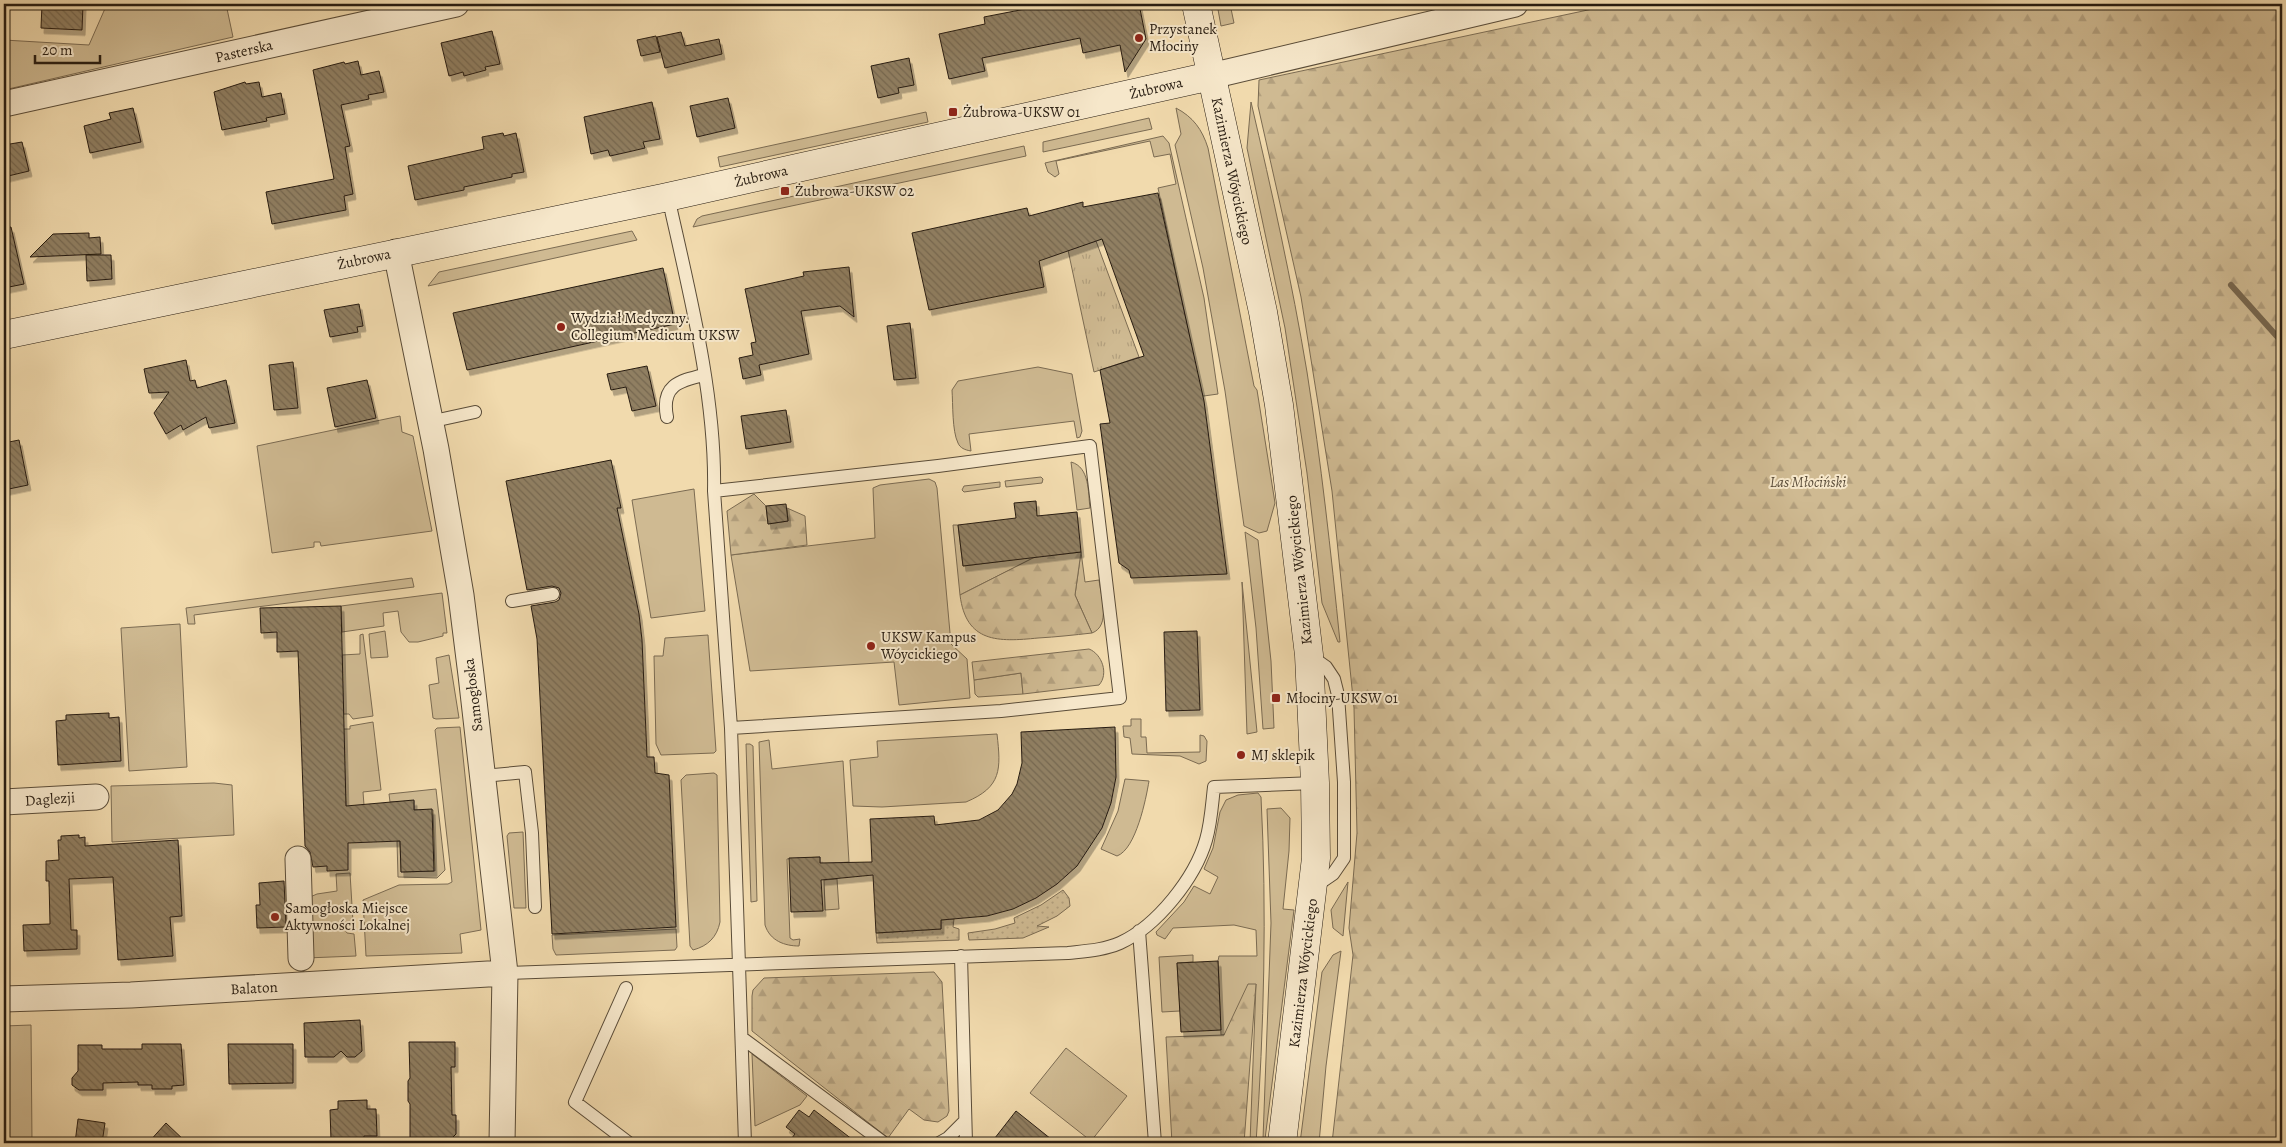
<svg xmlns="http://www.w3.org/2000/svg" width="2286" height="1147" font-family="Alegreya,serif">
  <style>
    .grass { fill: #cfba92; stroke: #7b6b52 }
    .forest { fill: url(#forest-firs); stroke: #7b6b52 }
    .park { fill: url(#park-tufts); stroke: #7b6b52 }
    .garden { fill: url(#garden-dots); stroke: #7b6b52 }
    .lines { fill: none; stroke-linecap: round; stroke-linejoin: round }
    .stream { stroke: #77674f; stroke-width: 6 }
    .building { fill: url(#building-back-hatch); stroke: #271c11; filter: url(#shadow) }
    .lane-casing { stroke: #5a4c38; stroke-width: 14 }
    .street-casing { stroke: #5a4c38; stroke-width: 27 }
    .secondary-casing { stroke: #271c11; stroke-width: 29 }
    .lane { stroke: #f6e7ca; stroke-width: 12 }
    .street { stroke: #f6e7ca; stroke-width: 25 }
    .secondary { stroke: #f6e7ca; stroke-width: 28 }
    .poi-dot { fill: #8f2418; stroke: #f6e7ca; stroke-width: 2 }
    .labels { text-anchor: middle; stroke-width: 4; stroke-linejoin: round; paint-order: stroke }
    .poi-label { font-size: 15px; fill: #271c11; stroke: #f6e7ca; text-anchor: start }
    .street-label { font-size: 15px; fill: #271c11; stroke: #f6e7ca }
    .park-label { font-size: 15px; font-style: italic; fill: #594b38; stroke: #f6e7ca }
  </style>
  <defs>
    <pattern id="forest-firs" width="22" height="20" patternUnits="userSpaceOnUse" patternTransform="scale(1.25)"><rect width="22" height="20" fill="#cfba92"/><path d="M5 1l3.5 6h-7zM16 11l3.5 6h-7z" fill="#b29f7d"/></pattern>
    <pattern id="park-tufts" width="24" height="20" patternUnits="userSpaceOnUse" patternTransform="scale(1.25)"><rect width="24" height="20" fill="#cfba92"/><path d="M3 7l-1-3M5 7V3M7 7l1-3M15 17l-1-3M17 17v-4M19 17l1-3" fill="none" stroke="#b29f7d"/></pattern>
    <pattern id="garden-dots" width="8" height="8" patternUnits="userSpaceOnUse" patternTransform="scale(1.25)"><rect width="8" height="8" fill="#cfba92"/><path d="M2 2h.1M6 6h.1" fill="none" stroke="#b29f7d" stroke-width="1.8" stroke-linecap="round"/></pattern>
    <pattern id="building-back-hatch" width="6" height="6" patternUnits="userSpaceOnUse" patternTransform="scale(1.25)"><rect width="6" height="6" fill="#907f62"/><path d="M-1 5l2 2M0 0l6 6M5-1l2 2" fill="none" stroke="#76674f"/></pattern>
    <filter id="shadow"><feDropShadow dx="3" dy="5.5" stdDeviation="0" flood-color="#0004"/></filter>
  </defs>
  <rect width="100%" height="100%" fill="#f1daad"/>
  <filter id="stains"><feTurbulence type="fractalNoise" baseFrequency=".004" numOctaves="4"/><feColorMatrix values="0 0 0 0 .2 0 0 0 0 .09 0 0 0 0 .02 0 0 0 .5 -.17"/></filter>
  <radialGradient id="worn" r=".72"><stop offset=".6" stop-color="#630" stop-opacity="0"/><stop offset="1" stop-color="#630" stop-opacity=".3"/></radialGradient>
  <path class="grass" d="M107,4H226L233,37L4,90V40L89,45Z
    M1217,4H1230L1234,23L1221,26Z
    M1251,102C1272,192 1292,282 1307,372C1321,462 1331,552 1340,642H1338L1322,603L1307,473L1285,328L1247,148Z
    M1176,108C1193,117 1202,129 1208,148L1254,386L1257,390L1275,503L1267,531L1259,533L1244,526L1225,391L1203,268L1175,145L1181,134Z
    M926,112L928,122L720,167L718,157Z
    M1149,118L1152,129L1043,152V142Z
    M1163,136L1169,143L1204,298L1218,394L1161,402L1199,382L1158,188L1176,184L1170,154L1154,157L1150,141L1056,161L1059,174L1055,177L1048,172L1045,163Z
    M1024,146L1026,156L693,227L697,219L702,216Z
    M632,231L637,240L428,286L439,272Z
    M1038,367L1072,374L1082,431L1080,437L1077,438L1074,421L969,434L971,451C965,450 960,448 958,443C952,431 953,404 952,390L958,381Z
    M400,416L402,432L413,436L432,531L321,546L320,542H314V547L272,553L257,446Z
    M1071,462C1090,467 1088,493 1090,508L1077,510Z
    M1041,477L1043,479L1042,483L1006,487L1005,481Z
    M929,479L935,482L937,488L951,644L967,659L970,698L899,705L894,662L750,671L731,555L875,538L873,488L880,485Z
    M1000,482V487L964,492L962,490L964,486Z
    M694,489L705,611L651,618L632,500Z
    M953,525H958L963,566L1035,557L960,595Z
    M1245,532L1258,540L1271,661L1274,728L1263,729L1256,628Z
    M1081,552L1085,582L1099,580C1101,596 1111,626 1092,633L1075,595Z
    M412,578L414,587L194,615L195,624H188L186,608Z
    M1242,582L1257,732L1247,734Z
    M442,593L447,633H443V636L418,642H409L401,632L398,611L383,613L384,626L342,632L341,606Z
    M180,624L187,767L129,771L121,628Z
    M385,631L388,657L371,658L369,634Z
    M363,634L373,716L353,719L349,714H343L342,655L360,654V635Z
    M708,635L716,751L714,753L661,755L656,744L654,656H663L665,638Z
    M449,655L459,718L436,719L433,718L429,685L439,683L436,658Z
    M1021,673L1023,694L978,697L975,694L974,680Z
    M1131,719H1141V737H1146L1147,753L1200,752V735L1204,736L1207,741L1206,761L1199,764L1180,756L1132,754L1130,738L1124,737L1123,726H1131Z
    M373,722L381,790L363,792L364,805L346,807L343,729H350V726Z
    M460,727L481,930L460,934L462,953L366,956L363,900L399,885L448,884L452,882L435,730L437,728Z
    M997,734C1001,769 1002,787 966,802L882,807L853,806L850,760L878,757L877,741Z
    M769,740L772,769L843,761L849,862L820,864V857L787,859L790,938L793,940L800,939L799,946C785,946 770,941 765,925L759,742Z
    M746,744H750L753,746L757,901L751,902Z
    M714,773L717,775L720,922C717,937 708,946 693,950L690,946L681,780L686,775Z
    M1125,779L1149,781C1146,799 1136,849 1117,856L1101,849L1118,811Z
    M214,783L232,785L234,835L112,842L111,786Z
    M436,789L445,870L437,878L398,877L397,841H400L401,872L435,871L433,810H414V801L390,802L389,794Z
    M1258,793L1261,797C1267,912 1264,1028 1256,1143H1250L1256,984L1224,1035H1221L1218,961L1219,956H1257L1256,930L1234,925L1173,928L1165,939L1157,935L1156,932L1184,902L1194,886L1210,894L1218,877L1204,869L1213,848L1220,812L1226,800L1238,795Z
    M1281,808L1290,818L1289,851L1283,909L1294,910L1265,1139H1263L1271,923L1267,809Z
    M523,832L526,908H514L507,836L509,833Z
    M350,873L353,922L346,923L344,929L347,933L354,934L356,956L306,958L310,897L317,894L337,891L336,874Z
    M837,879L839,909L825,910L824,880Z
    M1348,882L1343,936L1333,928L1331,910Z
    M676,929L677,947L675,950L556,955L553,949L552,935Z
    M1341,951L1326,1066L1319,1143H1300L1322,972L1333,955Z
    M1193,955V962L1177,963L1180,1011L1162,1012L1159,957Z
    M31,1025L32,1143H4V1026Z
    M1066,1048L1127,1096L1091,1141L1030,1093Z
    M752,1054L807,1096L800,1105L755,1126Z"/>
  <path class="forest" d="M1616,4H2282V1143H1332L1353,955L1349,928L1357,833L1354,708L1332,491L1301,297L1258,106L1259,80Z
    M754,494L766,506L768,524L788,521L787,508L805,516L807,545L731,555L727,511Z
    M1081,552L1075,595L1092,633C1074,635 1056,637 1038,638C998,642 966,643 960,595L1035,557Z
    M1089,649C1102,654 1109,674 1099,685L1023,694L1021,673L974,680L972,662Z
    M934,972L942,982L949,1111L947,1116L938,1122L924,1120L909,1109L888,1138L752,1031V996L753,990L764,978Z
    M1248,984H1256L1244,1143H1172L1166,1037L1224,1035Z"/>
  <path class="park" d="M1096,241L1139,357L1094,372L1068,250Z"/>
  <path class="garden" d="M1063,890L1069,898L1070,906L1057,916L1037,926L1049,927L1023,938L969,940L968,933L995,929L1015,923L1014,918L1041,905Z
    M954,919L953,927L959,929V940L877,943L876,933L941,929V920Z"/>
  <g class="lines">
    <path class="stream" d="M2231,285L2282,342"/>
  </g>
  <path class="building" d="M42,4H83L82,30L41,28Z
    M1051,4H1139L1146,39L1125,72L1120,45L1083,53L1080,38L982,58L985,71L949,79L939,34L985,24L984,17Z
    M492,31L500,64L485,67L486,70L464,76L463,72L449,76L441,43Z
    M681,32L685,46L719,39L722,54L665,68L657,37Z
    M656,36L660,52L641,56L637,40Z
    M909,58L914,85L898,88L899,93L878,98L871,66Z
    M358,61L361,75L379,71L384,92L368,95L369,99L341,105L350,146L345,147L353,194L344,196L346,210L272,224L266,192L334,179L313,70L344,62L345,64Z
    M245,82L246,84L259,82L262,97L281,93L285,114L266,118L267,121L222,130L214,92Z
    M728,98L735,128L697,137L690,106Z
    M652,102L660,139L643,142L645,148L628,152L610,156L608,150L591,154L584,117Z
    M133,108L141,142L90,153L84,126L111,119L109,113Z
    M503,133L504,136L516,133L524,172L512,174V177L464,187V190L415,200L408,166L484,149L482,137Z
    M22,142L29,171L4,177V145Z
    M1158,193L1204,401L1227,574L1131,578L1129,570L1119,563L1100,424L1110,423L1100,370L1144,356L1102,239L1039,261L1044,287L929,310L912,233L1027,208L1029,216L1083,202V207Z
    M11,227L24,284L4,288V228Z
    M89,233V238L100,237L101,254L30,257L53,234Z
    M86,255H111L112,279L87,281Z
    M849,267L854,317L840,306L801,311L809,354L759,365L761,375L743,379L739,358L753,355L751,343L756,342L745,289L804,276L803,272Z
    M663,268L675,324L467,370L453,313Z
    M359,304L363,326L357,327L358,332L330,337L324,310Z
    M910,323L916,378L894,380L887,326Z
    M186,360L190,381L195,380L197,388L226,380L235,423L209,428L206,417L183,430L181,425L166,434L154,413L169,392L149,393L144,369Z
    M293,362L298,408L274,410L269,365Z
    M647,366L656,406L632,411L626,387L611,390L607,374Z
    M367,380L376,418L335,427L327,388Z
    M786,410L791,442L746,449L741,416Z
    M19,440L28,485L4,490V443Z
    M611,460L621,508H617L639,614L642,640L647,757H654L655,773L669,775L676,927L552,934L537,639L531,606L555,602L559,600L561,593L559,588L552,586L527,590L506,481Z
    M1036,501L1037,516L1077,512L1081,552L963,566L958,525L1016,518L1014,503Z
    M786,504L788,521L768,524L766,506Z
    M341,606L346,806L414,800V810L432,809L434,871L401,872L400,841L348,843V870L327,871V866L313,867L310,852L305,846L298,651L277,652V632L261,633L260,608Z
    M1197,631L1200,710L1166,711L1164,632Z
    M109,713V718L119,717L121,761L58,765L56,721L66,720V715Z
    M1115,727L1116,777L1111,803L1102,828L1077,866L1057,884L1036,898L1013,909L987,916L941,920V929L876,933L873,875L821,880L823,911L791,912L789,858L820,857V863L872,862L870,819L934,816L935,825L979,820L998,810L1012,794L1017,784L1022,763L1021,732Z
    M79,835V838L85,837V846L178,840L182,916L170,917L173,956L118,960L113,877L69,879L71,930H77V949L24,951L23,925L50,924L49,881H46V861L59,860L58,840H61V836Z
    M284,881L286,927L257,928L256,905H260L259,883Z
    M1218,961L1221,1030L1181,1032L1177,963Z
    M360,1020L362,1051L355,1057H347L341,1051L334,1057H305L304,1023Z
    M409,1042H455V1067H451L452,1115H456V1134L449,1141L426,1143L424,1140H410V1104L408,1101V1081L410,1078Z
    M142,1044H181L184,1085L172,1086V1089H152V1085H138V1082L103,1083V1090H79L72,1085V1078L78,1071V1045H102V1049H142Z
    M228,1044H293V1083L229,1084Z
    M367,1100V1109H376L377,1136H364V1140H331L330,1110L338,1109V1101Z
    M799,1110L809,1117L814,1110L857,1143H788L795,1134L786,1127Z
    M1016,1111L1056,1143H991Z
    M78,1119L105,1123L102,1143H75Z
    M166,1123L187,1143H148Z"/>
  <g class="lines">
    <defs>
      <path id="lane" d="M663,198L671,210C691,299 716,400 714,491L731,728L745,1143
        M667,417C661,386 678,381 704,375
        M429,422L475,412
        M714,491L938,466L1090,446L1120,698L1001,711L731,728
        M512,601L553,594
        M1309,655L1326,667L1334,679L1338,695L1344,782V858L1333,874L1314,887
        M483,776L525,772L532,833L535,907
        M1139,931L1155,1143
        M961,956L966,1143
        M505,973L1068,953C1086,951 1104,950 1120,943C1157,926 1195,878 1206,840C1211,823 1212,804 1214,787L1315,783
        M626,988L575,1102L629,1143
        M742,1038L884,1143
        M939,1143L948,1138L965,1121"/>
      <path id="street" d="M1211,76L1515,4
        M4,104L456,4
        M396,252L436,449L461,595L471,675L505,973L502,1143
        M4,802L96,797
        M298,859L301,958
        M4,999L131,995L505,973"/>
      <path id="secondary" d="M1196,4L1263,312L1279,405L1309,655L1315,783L1316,858L1282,1143
        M4,335L663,198L1211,76"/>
    </defs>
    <use href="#lane" class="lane-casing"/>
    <use href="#street" class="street-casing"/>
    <use href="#secondary" class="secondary-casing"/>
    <use href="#lane" class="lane"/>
    <use href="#street" class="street"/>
    <use href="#secondary" class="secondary"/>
  </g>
  <g class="poi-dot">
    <circle cx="1139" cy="38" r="5"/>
    <rect x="948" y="107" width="10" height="10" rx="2.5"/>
    <rect x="780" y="186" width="10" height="10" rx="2.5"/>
    <circle cx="561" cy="327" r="5"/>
    <circle cx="871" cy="646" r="5"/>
    <rect x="1271" y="693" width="10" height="10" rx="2.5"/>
    <circle cx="1241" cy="755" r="5"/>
    <circle cx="275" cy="917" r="5"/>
  </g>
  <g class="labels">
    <g class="poi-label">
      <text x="1149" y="34">Przystanek<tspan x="1149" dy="17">Młociny</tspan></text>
      <text x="963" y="117">Żubrowa-UKSW 01</text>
      <text x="795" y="196">Żubrowa-UKSW 02</text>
      <text x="571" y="323">Wydział Medyczny.<tspan x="571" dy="17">Collegium Medicum UKSW</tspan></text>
      <text x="881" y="642">UKSW Kampus<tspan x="881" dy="17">Wóycickiego</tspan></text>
      <text x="1286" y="703">Młociny-UKSW 01</text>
      <text x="1251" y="760">MJ sklepik</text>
      <text x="285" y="913">Samogłoska Miejsce<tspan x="285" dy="17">Aktywności Lokalnej</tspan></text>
    </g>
    <g class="street-label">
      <text transform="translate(244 51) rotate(-13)" y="5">Pasterska</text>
      <text transform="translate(1156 88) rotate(-13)" y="5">Żubrowa</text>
      <text transform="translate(1232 171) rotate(78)" y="5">Kazimierza Wóycickiego</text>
      <text transform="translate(761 176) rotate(-13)" y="5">Żubrowa</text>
      <text transform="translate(364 259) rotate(-12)" y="5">Żubrowa</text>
      <text transform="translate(1299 570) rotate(-96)" y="5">Kazimierza Wóycickiego</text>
      <text transform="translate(473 695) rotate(-97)" y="5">Samogłoska</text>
      <text transform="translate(50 799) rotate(-4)" y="5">Daglezji</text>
      <text transform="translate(1303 973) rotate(-83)" y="5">Kazimierza Wóycickiego</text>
      <text transform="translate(254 988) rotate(-3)" y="5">Balaton</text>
    </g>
    <g class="park-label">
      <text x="1808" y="487">Las Młociński</text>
    </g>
  </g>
  <rect width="2286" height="1147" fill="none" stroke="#f1daad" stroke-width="20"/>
  <rect x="5" y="5" width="2276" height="1137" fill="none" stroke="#271c11" stroke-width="2.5"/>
  <rect x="10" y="10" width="2266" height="1127" fill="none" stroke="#271c11"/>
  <path d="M35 55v8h65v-8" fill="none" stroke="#271c11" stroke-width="2.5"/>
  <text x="42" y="55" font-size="15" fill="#271c11" stroke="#f6e7ca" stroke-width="4" paint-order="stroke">20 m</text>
  <rect width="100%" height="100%" filter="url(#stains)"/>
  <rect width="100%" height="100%" fill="url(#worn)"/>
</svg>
